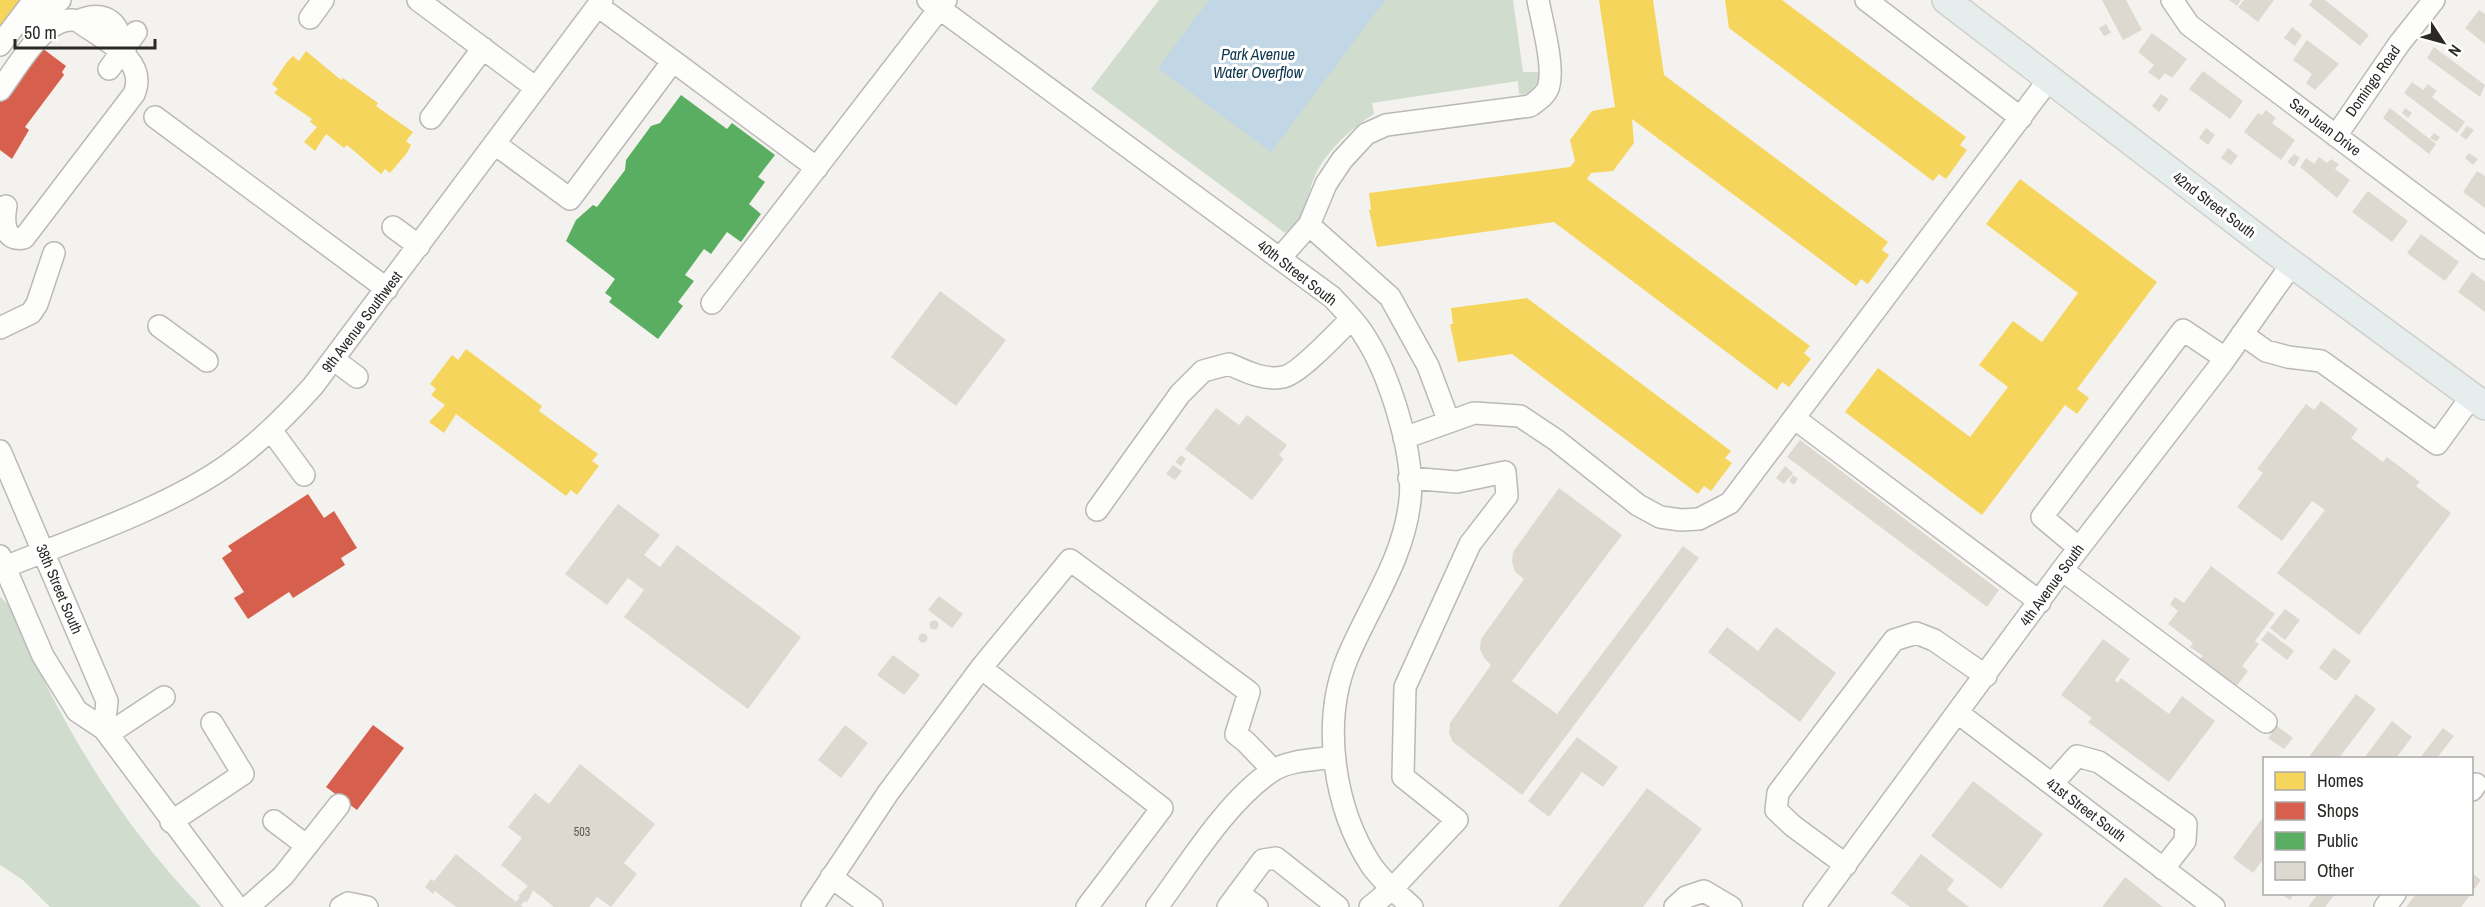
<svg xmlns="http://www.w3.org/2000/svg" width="2485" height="907" font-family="'Archivo Narrow',sans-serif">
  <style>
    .green { fill: #cfdcce }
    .water { fill: #c1d7e5 }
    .homes { fill: #f6d55c }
    .shops { fill: #d6604d }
    .public { fill: #5aae61 }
    .building { fill: #ddd9d1 }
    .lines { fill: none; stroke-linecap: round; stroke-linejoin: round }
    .minor-casing { stroke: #bab9b6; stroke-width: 24 }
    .major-casing { stroke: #d0cfcd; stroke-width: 30 }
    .minor { stroke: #fdfdfc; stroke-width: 21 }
    .major { stroke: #e5eded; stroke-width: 27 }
    .labels { text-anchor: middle; stroke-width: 6; stroke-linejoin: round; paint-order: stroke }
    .number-label { font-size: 12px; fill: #575551 }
    .street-label { font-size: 15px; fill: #2a2926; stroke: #fff }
    .water-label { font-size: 16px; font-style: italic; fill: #0b344b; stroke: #fff }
  </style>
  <rect width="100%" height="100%" fill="#f4f2ee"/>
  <path class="green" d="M1159,0H1513L1523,72H1538C1541,83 1533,90 1524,95L1519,94L1518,81L1372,103L1374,114C1351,128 1325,152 1314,178C1306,198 1306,220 1285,233L1091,89Z
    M0,597L10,606C56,716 118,822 201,907H50L23,880L0,865Z"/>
  <path class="water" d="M1209,0H1385L1271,152L1158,68Z"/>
  <path class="homes" d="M0,0H24L0,32Z
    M1599,0H1653L1664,75L1888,242L1882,250L1889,255L1868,284L1861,279L1856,286L1632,119L1634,143L1613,171L1591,173L1587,179L1810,346L1804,353L1811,359L1789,387L1782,382L1777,390L1554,222L1377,247L1369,210H1371L1369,193L1570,167L1575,161L1570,140L1592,111L1615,107Z
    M1725,0H1782L1966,137L1960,145L1967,150L1946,179L1939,174L1933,181L1729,28Z
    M306,51L341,80L343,78L378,103L376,106L413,132L406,141L411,145L407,153L390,173L385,169L381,174L347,145L344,148L326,134L315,151L304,142L317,127L310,122L312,119L274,93L278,89L272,84L287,62L293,56L299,61Z
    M2020,179L2157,282L2077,389L2089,398L2077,414L2065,405L1982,515L1845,412L1878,368L1970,437L2008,387L1979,365L2013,321L2042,342L2078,293L1986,224Z
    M1527,298L1731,451L1725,458L1732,463L1711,491L1704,486L1698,494L1512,354L1458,362L1450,324H1453L1451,308Z
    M466,349L542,406L539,411L598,454L592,461L599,466L577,495L571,490L566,496L456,414L444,433L429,422L445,405L431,395L436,389L430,384L452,355L458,360Z"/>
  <path class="shops" d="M42,48L66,66L62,72L64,75L25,127L29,130L12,159L0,150V98Z
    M308,494L324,518L334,511L357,548L341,558L345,565L293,598L289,592L248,619L234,598L244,592L222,558L232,551L228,546Z
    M373,725L404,748L357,810L326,787Z"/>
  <path class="public" d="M681,95L727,129L732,123L775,155L758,177L765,182L749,204L761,214L741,242L727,232L711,254L704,249L685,275L694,281L678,302L683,306L658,339L609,302L612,298L605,293L615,279L566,241L576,220L593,205L597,207L625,170L626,160L651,126L660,123Z"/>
  <path class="building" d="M2102,0H2126L2142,30L2123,40Z
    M2229,0H2241L2237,6Z
    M2244,0H2274L2258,22L2238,7Z
    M2313,0H2325L2369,35L2360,46L2309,5Z
    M2479,10L2485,14V44L2465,28Z
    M2106,24L2111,33L2104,36L2099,28Z
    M2292,27L2302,35L2295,46L2284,38Z
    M2152,33L2187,59L2172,78L2165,73L2159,80L2148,72L2154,65L2138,52Z
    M2307,40L2339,64L2315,90L2306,83L2312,74L2293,60Z
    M2434,47L2485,85L2480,97L2427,58Z
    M2203,71L2243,101L2230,119L2189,89Z
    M2412,82L2423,90L2428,84L2437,91L2432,97L2465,122L2457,133L2404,93Z
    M2161,94L2169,99L2159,112L2152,106Z
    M2390,108L2436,144L2429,154L2383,118Z
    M2405,108L2412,113L2408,118L2402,113Z
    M2266,110L2276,118L2272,123L2295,140L2281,160L2244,132L2258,113L2262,115Z
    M2467,126L2474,130L2466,140L2460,135Z
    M2206,128L2215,135L2208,145L2199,138Z
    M2434,133L2440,137L2436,142L2430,138Z
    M2228,148L2238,156L2231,165L2221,158Z
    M2469,153L2478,159L2473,165L2465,158Z
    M2294,154L2300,158L2294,167L2287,162Z
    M2319,157L2327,163L2331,159L2339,164L2335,169L2350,180L2337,198L2300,167L2306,158L2314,164Z
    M2477,171L2485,176V208L2463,192Z
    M2368,191L2408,221L2392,242L2352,212Z
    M2421,234L2459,262L2445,281L2407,253Z
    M2472,272L2485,282V312L2458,292Z
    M940,291L1006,340L956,406L891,357Z
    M2321,401L2358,429L2351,438L2383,462L2387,457L2420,482L2416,486L2451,513L2359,635L2277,573L2325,510L2312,501L2282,541L2237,507L2263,473L2257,469L2306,404L2314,410Z
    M1216,408L1239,425L1247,415L1287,445L1279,455L1284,459L1252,500L1185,449Z
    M1800,440L1999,590L1987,607L1787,457Z
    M1181,455L1186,459L1181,466L1175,462Z
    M1173,465L1182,471L1175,480L1166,474Z
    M1785,466L1793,473L1784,484L1776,478Z
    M1793,475L1798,479L1794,485L1789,481Z
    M1559,488L1622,535L1512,681L1557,714L1683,546L1699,558L1522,795L1453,742L1449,733L1450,723L1491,665L1484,658L1480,649L1481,639L1524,579L1515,572L1512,562L1513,552Z
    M618,504L660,535L644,555L660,567L677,545L801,637L748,709L624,617L644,590L628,578L607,605L565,574Z
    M2211,566L2275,614L2255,641L2259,644L2242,666L2248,671L2233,691L2197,663L2203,656L2190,647L2193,643L2168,624L2178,611L2170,604L2175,597L2184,603Z
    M939,596L963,614L952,628L928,610Z
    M2285,609L2300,620L2285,640L2270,628Z
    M929.5 625a4.5 4.5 0 1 1 9 0a4.5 4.5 0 1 1-9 0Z
    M1727,627L1758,651L1776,627L1836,673L1800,722L1708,652Z
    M2268,631L2294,651L2287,660L2261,640Z
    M918.5 638a4.5 4.5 0 1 1 9 0a4.5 4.5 0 1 1-9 0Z
    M2103,639L2130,659L2115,680L2118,683L2121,678L2169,714L2182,696L2215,721L2169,782L2088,722L2092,718L2061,695Z
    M2334,648L2351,661L2336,681L2319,668Z
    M893,655L920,675L904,695L877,675Z
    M2356,694L2376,709L2339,758H2308Z
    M2392,721L2412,737L2396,758H2364Z
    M845,725L868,743L841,778L818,760Z
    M2277,726L2293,738L2284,749L2268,738Z
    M2443,728L2454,736L2437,758H2420Z
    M1577,737L1618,767L1603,787L1582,772L1549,817L1528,801Z
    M580,764L655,824L624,863L637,874L611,907L597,897L589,907H554L533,890L527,903L525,901L521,905L523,907H456L435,891L433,894L425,887L431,879L434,881L456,854L516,902L520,897L518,896L528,886L501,865L522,838L508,827L535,793L549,804Z
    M1973,781L2043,834L2001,889L1931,836Z
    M1647,788L1702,829L1643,907H1558Z
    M2264,816V858L2253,873L2233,858Z
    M1921,854L1954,880L1947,890L1969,907H1910L1891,893Z
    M2472,873L2481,880L2472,892Z
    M2125,877L2163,907H2102Z
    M2281,894H2294L2290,900Z
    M2318,894H2335L2325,907H2308Z
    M2416,894H2471L2461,907H2406Z"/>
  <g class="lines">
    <defs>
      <path id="minor" d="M418,0L536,88
        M928,0L1332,297C1343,309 1356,322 1364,335C1389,373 1415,454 1410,500C1404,559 1369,606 1347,659C1321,723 1334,808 1371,865C1382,881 1398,894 1412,907
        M1866,0L2021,118
        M2172,0L2189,25L2485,248
        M310,18L323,0
        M78,21C106,9 122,23 121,52
        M33,31L51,7L60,0
        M0,45L34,0
        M673,61L817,168
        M109,69L136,32
        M0,90C17,68 46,12 78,21C102,39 149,59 134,94L24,238C4,242 3,222 6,206
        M155,117L387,289
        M431,118L483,48
        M2336,136L2399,44L2434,0
        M495,144L570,199L673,61L598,6
        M1309,225L1390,297L1428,366L1449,422
        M393,227L419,246
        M1280,258L1309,225L1326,184L1342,160L1366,134L1386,125L1530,106C1538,100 1547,95 1549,85C1554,64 1542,22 1538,0
        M712,303L946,0
        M159,326L207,361
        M0,328L31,313L37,304L54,253
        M2242,334L2266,351L2288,357L2321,361L2437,444L2472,396
        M333,359L357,377
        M1794,418L2040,602
        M271,430L304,475
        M1404,438L1474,413L1520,416L1556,440L1638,505L1660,517L1681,520L1699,519L1730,503L2050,78
        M0,451L107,701L104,729
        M1097,510L1180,394L1203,371L1229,364C1245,371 1264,381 1283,377C1298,375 1338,332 1351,319
        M2079,548L2042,517L2183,330L2225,358
        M0,556L43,656L77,711L104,729L237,907
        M0,569C71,540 168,508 229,464C260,442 287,415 313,386L602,0
        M2062,570L2266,722
        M981,668L1162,808L1087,907
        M1958,713L2214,907
        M108,734L164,697
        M2052,784L2077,756L2099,762L2186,824L2185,841L2163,869
        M2472,790L2476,784
        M274,821L307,846
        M171,822L243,774L212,723
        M1846,865L1793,826L1776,810L1778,793L1894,640L1916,633L1934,640L1986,676
        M831,877L872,907
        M1238,893L1257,907
        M248,907L283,876L339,805
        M341,907L348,903L367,907
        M812,907L888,793L981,668L1070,560L1249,692L1236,734L1246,742L1273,770
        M1157,907C1189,864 1227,801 1272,771C1289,760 1314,760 1334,757
        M1228,907L1263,860L1276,858L1338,907
        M1370,907L1392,889L1457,820L1403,777L1405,687L1470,544L1507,496L1505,472L1457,482L1409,478
        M1675,907L1686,897L1704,891L1731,907
        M1814,907L2062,570L2222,363L2292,264
        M2385,907L2395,894"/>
      <path id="major" d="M1946,0L2272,249L2485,406"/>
    </defs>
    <use href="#minor" class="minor-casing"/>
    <use href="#major" class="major-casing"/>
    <use href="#minor" class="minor"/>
    <use href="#major" class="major"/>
  </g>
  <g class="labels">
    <g class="number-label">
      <text x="582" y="836">503</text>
    </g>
    <g class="street-label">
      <text transform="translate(2373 81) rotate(-55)" y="5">Domingo Road</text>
      <text transform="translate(2325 127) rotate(37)" y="5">San Juan Drive</text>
      <text transform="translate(2214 205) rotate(37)" y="5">42nd Street South</text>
      <text transform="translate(1297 273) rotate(38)" y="5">40th Street South</text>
      <text transform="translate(362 322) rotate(-53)" y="5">9th Avenue Southwest</text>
      <text transform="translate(2052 585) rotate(-54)" y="5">4th Avenue South</text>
      <text transform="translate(59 589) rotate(67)" y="5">38th Street South</text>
      <text transform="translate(2086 810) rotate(37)" y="5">41st Street South</text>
    </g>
    <g class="water-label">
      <text x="1258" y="60">Park Avenue<tspan x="1258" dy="18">Water Overflow</tspan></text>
    </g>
  </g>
  <rect x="2263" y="757" width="210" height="138" fill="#ffffff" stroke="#aaa9a8" stroke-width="1.5"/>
  <rect x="2275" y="772" width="30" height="18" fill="#f6d55c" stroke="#aaa9a8" stroke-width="1.5"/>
  <text x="2317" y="787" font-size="18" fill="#2a2926">Homes</text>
  <rect x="2275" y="802" width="30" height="18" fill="#d6604d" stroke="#aaa9a8" stroke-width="1.5"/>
  <text x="2317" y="817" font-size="18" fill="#2a2926">Shops</text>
  <rect x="2275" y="832" width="30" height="18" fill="#5aae61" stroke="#aaa9a8" stroke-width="1.5"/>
  <text x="2317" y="847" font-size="18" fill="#2a2926">Public</text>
  <rect x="2275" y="862" width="30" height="18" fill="#ddd9d1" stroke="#aaa9a8" stroke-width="1.5"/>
  <text x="2317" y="877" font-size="18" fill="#2a2926">Other</text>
  <g transform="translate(2443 42) rotate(126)" stroke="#ffffff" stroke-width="4.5" paint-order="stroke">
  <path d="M0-4.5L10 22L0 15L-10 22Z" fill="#2a2926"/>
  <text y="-9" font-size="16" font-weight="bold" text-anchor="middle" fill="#2a2926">N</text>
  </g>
  <path d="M15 39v9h140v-9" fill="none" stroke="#2a2926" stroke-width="3"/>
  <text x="24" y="39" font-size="18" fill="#2a2926" stroke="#ffffff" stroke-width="4.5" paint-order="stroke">50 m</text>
</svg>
